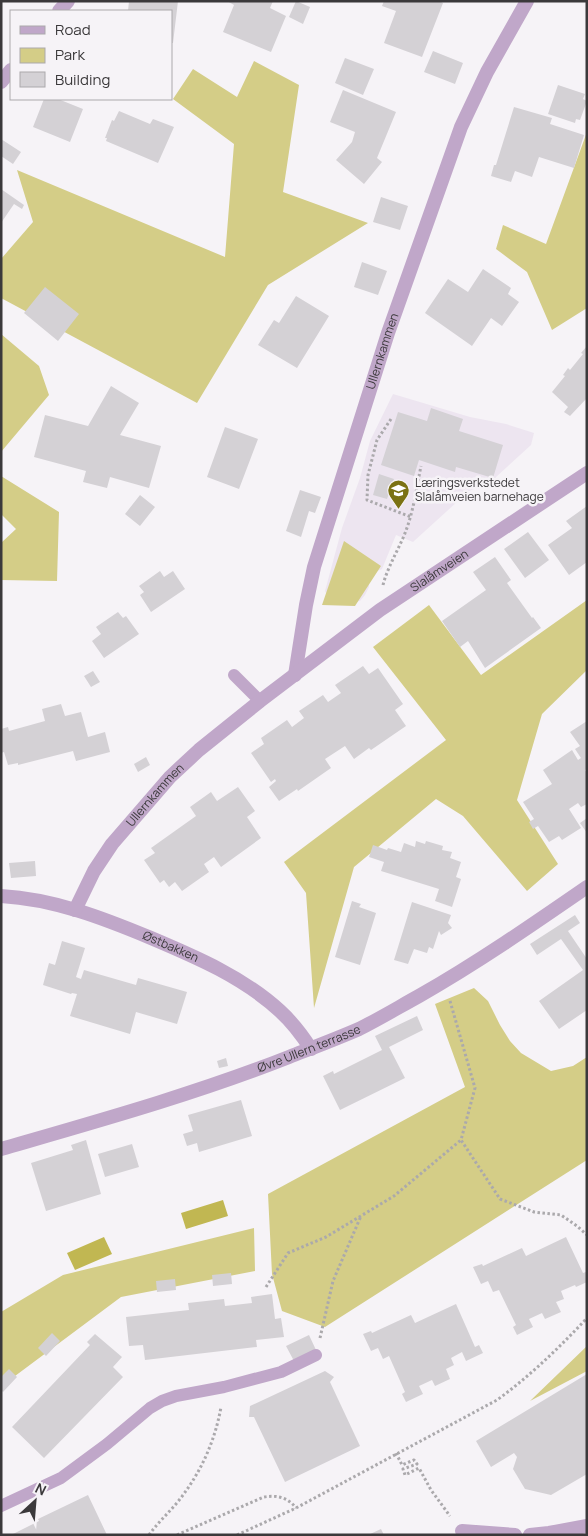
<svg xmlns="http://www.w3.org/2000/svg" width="588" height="1536" font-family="Manrope,sans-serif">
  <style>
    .built { fill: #ede5f0 }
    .green { fill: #d4cd87 }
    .water { fill: #c1b752 }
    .building { fill: #d4d1d5 }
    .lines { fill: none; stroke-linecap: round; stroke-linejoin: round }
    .path { stroke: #aba9ac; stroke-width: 3; stroke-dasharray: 2.5 2.5; stroke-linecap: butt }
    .service { stroke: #c0a7c9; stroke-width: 12 }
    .minor { stroke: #c0a7c9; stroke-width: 14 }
    .tertiary { stroke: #c0a7c9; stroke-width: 14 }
    .labels { text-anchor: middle; stroke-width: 5; stroke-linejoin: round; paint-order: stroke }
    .street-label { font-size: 12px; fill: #3b393b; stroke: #f6f3f7 }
    .poi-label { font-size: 12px; fill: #3b393b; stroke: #f6f3f7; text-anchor: start }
  </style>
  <rect width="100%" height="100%" fill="#f6f3f7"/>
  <path class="built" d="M393,394L470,417L506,424L534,433L531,445L496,477L495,481L469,491L413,542L396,535L382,569L373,573L369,577V587L365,595L360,601L344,603L328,597L325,591L342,528L360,478L370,441Z"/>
  <path class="green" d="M254,61L299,85L283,192L368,223L268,285L197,403L1,298V259L33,222L17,170L225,257L234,144L173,99L193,69L237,97Z
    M587,132V308L552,330L527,272L496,249L503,225L546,244Z
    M1,334L39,366L49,395L1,452Z
    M1,476L59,512L57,581L1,580V543L16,529L1,514Z
    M344,541L381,566L355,606L322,605Z
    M587,600V670L542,714L517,800L558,864L527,891L463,816L436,799L354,867L314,1008L306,893L284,862L446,740L373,647L429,605L481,675Z
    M474,988L488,1001L500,1025L510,1041L521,1053L551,1071L573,1066L587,1057V1160L325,1327L282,1311L272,1274L268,1194L465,1087L435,1004Z
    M254,1228L255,1271L121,1297L11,1379L1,1382V1312L63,1275Z
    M587,1346V1371L530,1401Z"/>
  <path class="water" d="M223,1200L228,1216L186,1229L181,1213Z
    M104,1237L112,1254L75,1270L67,1253Z"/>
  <path class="building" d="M129,1H178L173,43H171V11H128Z
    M227,1H273L270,8L286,16L271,52L223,32L234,5Z
    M296,1L310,7L303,24L289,17Z
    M384,1H439L443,3L422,57L384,43L396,11L382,6Z
    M433,51L463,63L455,84L424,72Z
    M345,58L374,69L363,95L335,83Z
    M558,85L585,94L583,99L587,101L580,120L576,119L575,123L548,114Z
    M343,90L396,112L377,158L382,162L364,184L336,160L352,142L355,132L330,122Z
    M44,99H58L83,109L70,142L33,127Z
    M514,107L552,118L550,124L584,135L574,168L539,157L532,177L515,171L511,182L491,176L494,165H496Z
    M119,111L150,124L153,119L174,127L158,163L106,141L107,138H105L112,120L114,121Z
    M1,139L21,152L13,164L1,156Z
    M1,189L24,205L22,209L14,204L1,223Z
    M381,197L408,206L400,230L373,222Z
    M362,262L387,271L378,295L354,287Z
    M483,269L511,288L508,294L519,302L502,326L491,318L472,346L425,313L448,279L468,292Z
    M45,287L79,314L58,341L24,313Z
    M296,296L329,316L297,368L258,345L274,320L279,323Z
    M587,346V398L570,416L564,412L568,407L552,392L565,376L563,375L568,368L570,370L583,354L581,353Z
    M111,386L139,403L120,435L161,446L149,488L110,477L107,488L83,482L86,471L34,457L45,415L88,426Z
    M431,408L463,419L459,431L503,445L493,478L456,467L455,472L419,460L414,476L381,465L398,412L427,421Z
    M225,427L258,439L239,489L207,477Z
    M379,474L394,479L387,499L373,495Z
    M300,490L321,497L315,513L309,511L301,537L286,531Z
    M140,495L155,507L140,526L125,514Z
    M587,506V562L569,575L548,545L572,528L566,521Z
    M528,532L549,560L525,578L504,549Z
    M495,557L511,580L507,583L532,618L533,617L541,628L485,668L468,641L460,647L442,621L486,590L473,572Z
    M160,571L164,577L173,571L185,589L151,612L140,595L144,592L139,586Z
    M118,612L123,618L126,616L139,634L104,658L92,641L101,634L96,627Z
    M363,666L369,674L378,668L403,704L395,710L406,726L371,750L369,748L354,759L345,746L325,759L331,768L298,791L297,789L279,801L269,787L276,781L275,779L271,782L251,753L264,744L261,738L287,720L292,727L304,718L299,711L323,695L328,702L341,693L335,685Z
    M93,671L100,682L91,687L84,676Z
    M61,704L65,716L81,712L88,737L105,732L110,752L76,761L73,751L18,765V763L8,765L4,752L1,753V729L8,727L9,731L45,721L42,709Z
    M587,721V769L585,770L587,773V804L581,807L578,803L569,809L581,828L562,840L559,836L549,842L538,826L533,829L529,822L534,819L523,802L552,784L543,770L572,750L578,760L581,758L575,749L580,746L570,732Z
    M146,757L150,765L138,772L134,764Z
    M238,787L255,811L247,817L261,838L221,867L214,857L204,864L209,872L182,891L175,882L169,887L164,880L160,883L144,860L155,853L151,848L196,816L190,807L211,792L217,801Z
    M587,818V833L580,823Z
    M416,841L425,844L426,841L443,846L442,850L452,852L450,858L461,862L456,877L461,879L452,907L435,901L439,889L381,871L384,862L369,857L373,845L387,850L388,848L401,852L404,843L415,847Z
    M35,861L36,876L11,878L9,863Z
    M352,901L361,904L359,907L376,913L360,965L335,957Z
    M412,902L451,915L448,923L452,928L441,935L439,931L433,949L429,947L427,953L414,949L408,964L394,960Z
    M575,915L580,923L568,931L587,959V1010L559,1029L539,1001L583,970L561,939L537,955L530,944Z
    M62,941L85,948L76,977L81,979L84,970L136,985L138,978L187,992L177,1024L136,1012L130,1034L70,1016L77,994L72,993L71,994L43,985L49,963L55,965Z
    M417,1016L423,1030L389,1047L405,1078L340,1110L323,1076L333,1071L334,1074L382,1050L375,1036Z
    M226,1058L228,1066L219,1068L217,1061Z
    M241,1100L252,1136L199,1152L197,1143L187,1146L183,1134L193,1131L188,1115Z
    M86,1140L101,1194L46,1211L31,1163L73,1150L71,1145Z
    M132,1144L139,1167L105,1177L98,1154Z
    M566,1237L583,1273L586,1272L587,1275V1282L576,1287L575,1285L561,1291L564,1299L556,1302L561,1312L545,1319L542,1313L529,1319L533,1327L517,1335L513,1327L516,1325L499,1290L493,1292L488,1281L481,1284L473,1267L482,1264L483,1266L522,1248L526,1256Z
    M231,1273L232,1284L213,1286L212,1275Z
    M175,1279L176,1290L157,1292L156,1281Z
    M272,1294L275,1319L281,1318L284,1337L256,1340L257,1347L145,1360L143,1345L129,1346L126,1317L189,1310L188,1303L224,1299L225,1306L252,1303L251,1297Z
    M456,1304L475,1347L479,1345L483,1353L466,1361L462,1352L451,1358L454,1365L446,1369L450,1379L435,1386L432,1380L419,1386L423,1394L406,1402L402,1394L405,1392L389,1356L383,1359L378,1348L371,1351L363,1334L371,1331L372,1333L411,1315L415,1323Z
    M52,1333L60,1341L46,1356L38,1348Z
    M95,1334L122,1357L113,1367L123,1377L44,1458L12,1427L90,1345L87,1342Z
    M309,1335L316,1350L294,1361L286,1346Z
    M9,1369L17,1377L3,1392L1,1390V1377Z
    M325,1371L334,1377L330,1382L360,1446L285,1482L254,1417H249L250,1406Z
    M587,1374V1474L551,1495L525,1489L513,1469L517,1457L514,1453L491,1467L476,1441Z
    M88,1495L107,1535H11L39,1521L38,1519Z
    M381,1529L384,1535H368Z"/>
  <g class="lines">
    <path class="path" d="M391,419L377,440L368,475L367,500L411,517
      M383,585C387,569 396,554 403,538C413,515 416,491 421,466
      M450,1001L475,1088L461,1140L500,1199L534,1212L561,1215L577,1226L587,1235
      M266,1287L288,1253L326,1237L394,1196L461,1140
      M320,1338L333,1281L361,1216
      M396,1453L402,1465L414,1460L417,1464L403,1469L405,1475L419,1468L431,1490L450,1516
      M149,1535C158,1522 170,1512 180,1499C201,1472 215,1441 221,1407
      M177,1535L264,1497C276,1495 288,1497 296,1508
      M237,1535L296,1508L497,1400C530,1376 559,1348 587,1318"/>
    <path class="service" d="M234,675L260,701
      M1,1506L61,1478L107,1444L150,1408L162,1401L176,1396L224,1387L281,1372L316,1355"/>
    <g class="minor">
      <path id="s1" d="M295,675L306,605L314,567L388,333L461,127L487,72L527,1"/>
      <path id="s2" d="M1,896C54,899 103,918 151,938C196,957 243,977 280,1011C292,1022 302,1035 311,1049"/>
      <path id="s3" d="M75,910L94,871L112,844L170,777L199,750L260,701L380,610L587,473"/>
      <path id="s4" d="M1,1149C98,1121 195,1094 289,1057C312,1048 336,1039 359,1029C379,1019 399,1007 419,996C477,963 532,925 587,887"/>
      <path d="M462,1531L515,1535"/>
      <path d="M530,1535L549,1533L587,1526"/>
    </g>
    <path class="tertiary" d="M59,11L68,1
      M1,82L11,70"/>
  </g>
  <defs>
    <symbol id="school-pin" viewBox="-11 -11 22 30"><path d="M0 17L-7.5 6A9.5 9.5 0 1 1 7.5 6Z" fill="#7b7213" stroke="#f6f3f7"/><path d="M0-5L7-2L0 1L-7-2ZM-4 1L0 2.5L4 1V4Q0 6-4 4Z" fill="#fff"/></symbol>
  </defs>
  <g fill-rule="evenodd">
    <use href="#school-pin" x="386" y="478" width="25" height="34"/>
  </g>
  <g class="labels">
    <g class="street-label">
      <text dy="4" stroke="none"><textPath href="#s1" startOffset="336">Ullernkammen</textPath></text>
      <text dy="4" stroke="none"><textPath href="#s3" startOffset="504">Slalåmveien</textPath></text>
      <text dy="4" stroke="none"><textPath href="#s3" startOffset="141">Ullernkammen</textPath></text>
      <text dy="4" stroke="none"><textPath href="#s2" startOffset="178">Østbakken</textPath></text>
      <text dy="4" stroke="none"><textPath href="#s4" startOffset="324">Øvre Ullern terrasse</textPath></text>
    </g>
    <g class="poi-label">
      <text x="415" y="487">Læringsverkstedet<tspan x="415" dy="14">Slalåmveien barnehage</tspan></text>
    </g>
  </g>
  <rect width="588" height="1536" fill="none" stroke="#3b393b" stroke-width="5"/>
  <rect x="10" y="10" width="162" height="90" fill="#f6f3f7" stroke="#aba9ac"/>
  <rect x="20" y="26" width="25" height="8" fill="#c0a7c9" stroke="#aba9ac"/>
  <text x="55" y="35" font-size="15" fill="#3b393b">Road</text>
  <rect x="20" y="48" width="25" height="15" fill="#d4cd87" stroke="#aba9ac"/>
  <text x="55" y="60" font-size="15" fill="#3b393b">Park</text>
  <rect x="20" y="72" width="25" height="15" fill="#d4d1d5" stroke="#aba9ac"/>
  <text x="55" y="85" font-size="15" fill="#3b393b">Building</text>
  <g transform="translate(35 1501) rotate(26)" stroke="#f6f3f7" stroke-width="4" paint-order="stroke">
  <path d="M0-4L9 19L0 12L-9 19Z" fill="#3b393b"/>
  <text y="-8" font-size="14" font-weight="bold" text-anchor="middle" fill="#3b393b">N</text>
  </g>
</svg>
